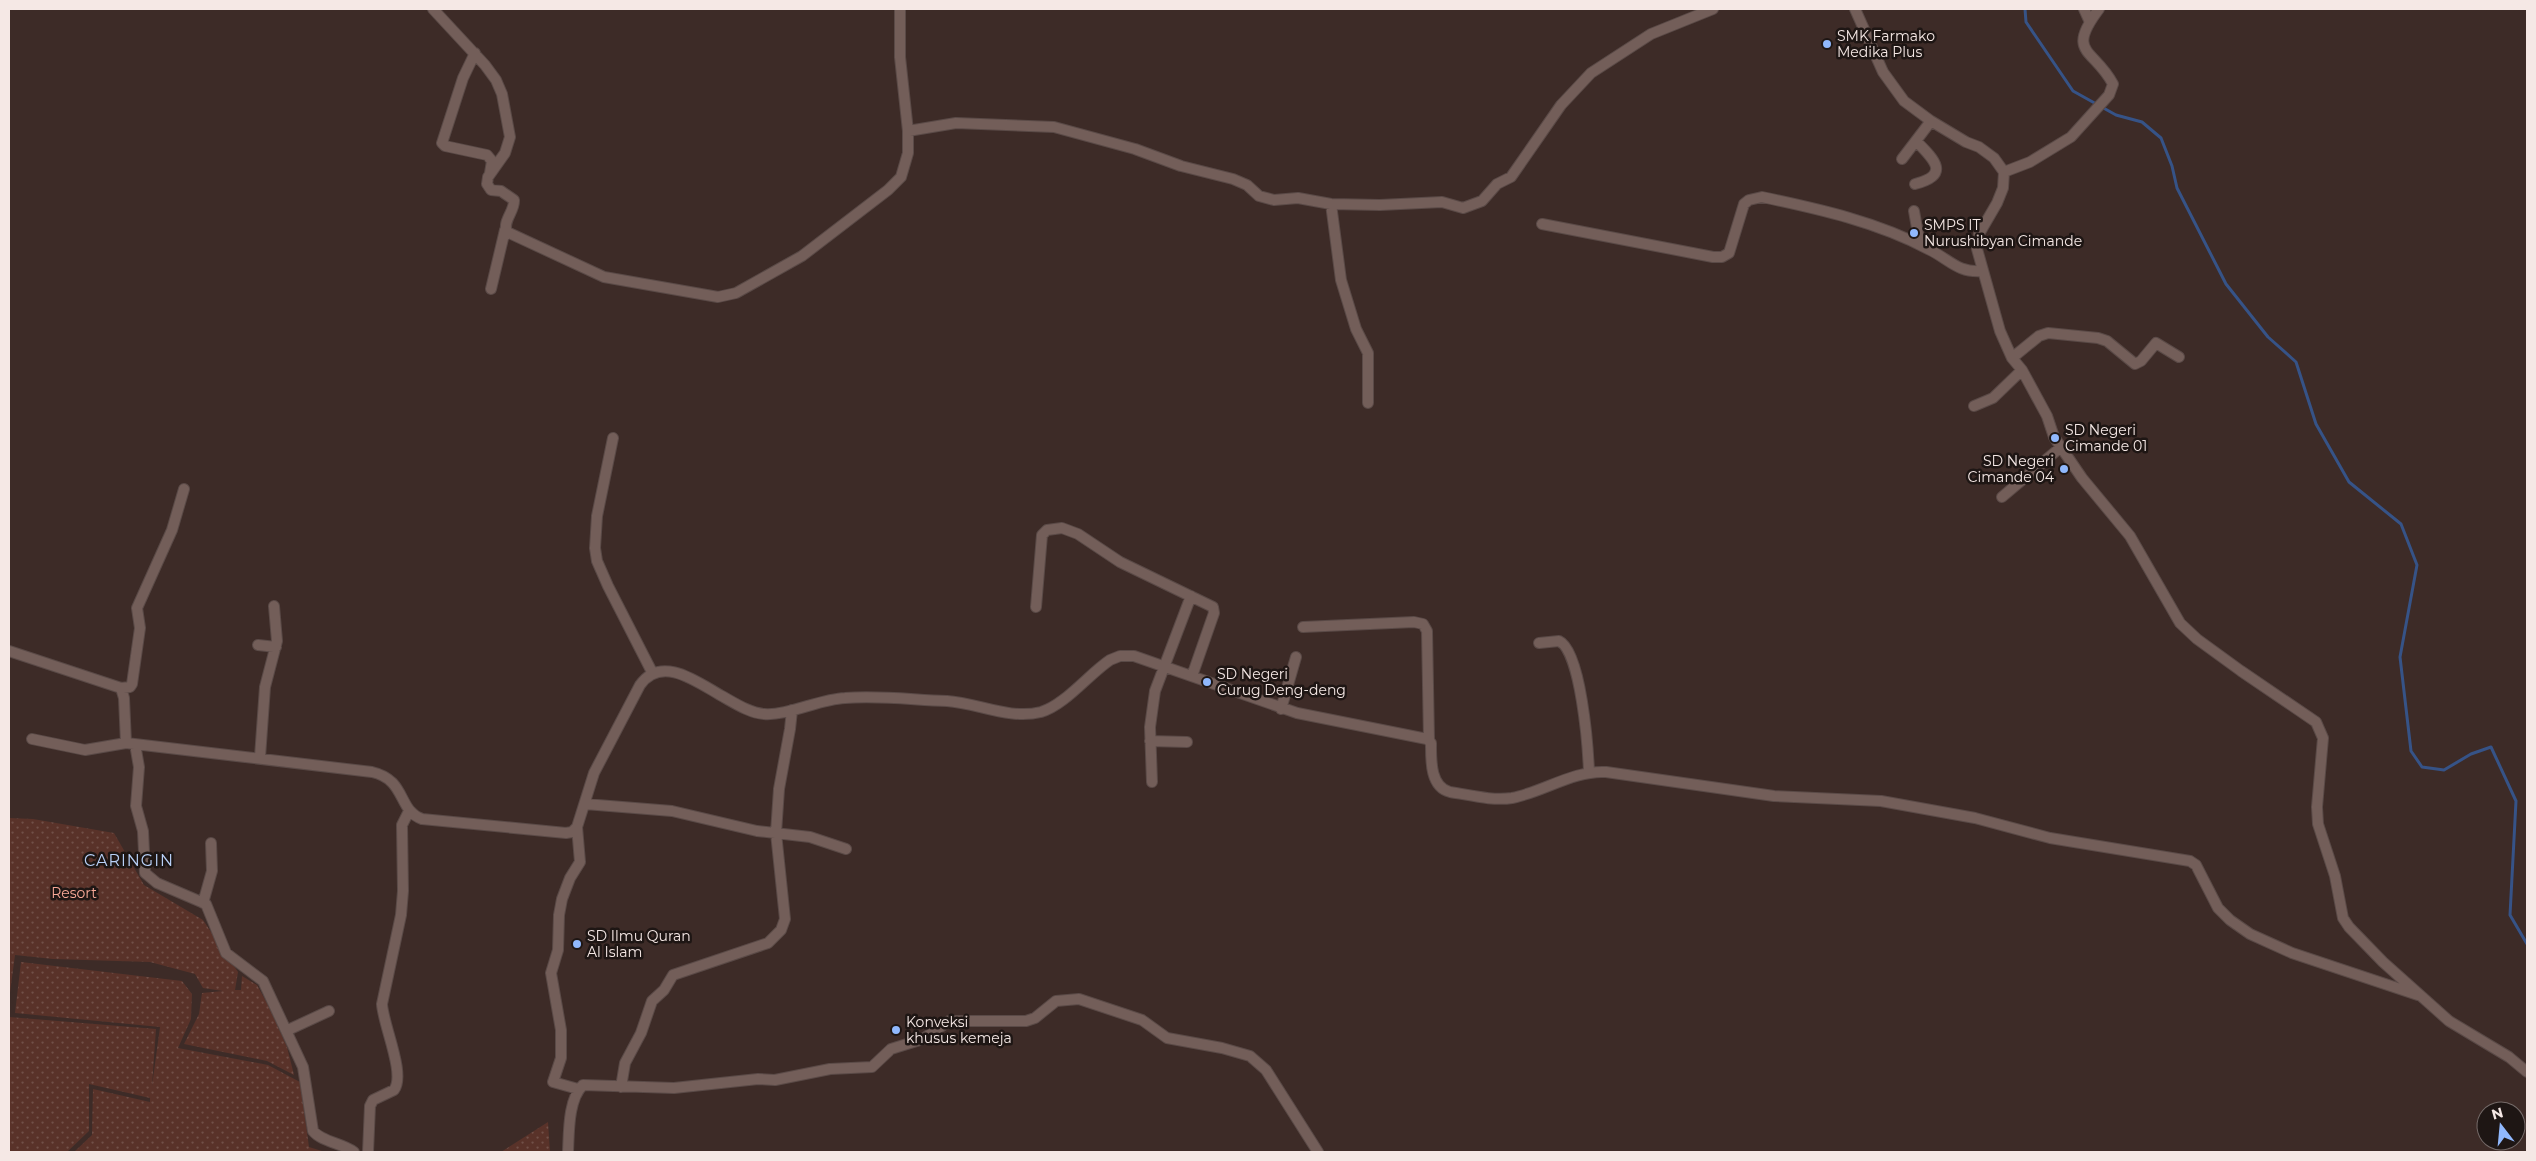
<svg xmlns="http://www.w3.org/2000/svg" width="2536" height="1161" font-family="Montserrat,sans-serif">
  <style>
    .grass { fill: url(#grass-dots) }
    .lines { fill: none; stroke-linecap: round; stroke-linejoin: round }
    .stream { stroke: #365387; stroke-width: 3 }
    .street-casing { stroke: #5a4a47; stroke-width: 12 }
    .street { stroke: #735e59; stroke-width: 10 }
    .poi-dot { fill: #90b8fd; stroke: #1e1614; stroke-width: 2 }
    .labels { text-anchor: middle; stroke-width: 5; stroke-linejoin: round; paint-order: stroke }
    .poi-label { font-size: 14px; fill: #f5e8e5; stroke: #1e1614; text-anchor: start }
    .park-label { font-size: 14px; fill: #f8a997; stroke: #1e1614 }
    .quarter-label { font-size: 16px; letter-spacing: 1px; fill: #b9d0f7; stroke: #1e1614 }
  </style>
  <defs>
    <pattern id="grass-dots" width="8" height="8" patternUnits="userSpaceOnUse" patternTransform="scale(1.25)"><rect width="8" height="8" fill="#593229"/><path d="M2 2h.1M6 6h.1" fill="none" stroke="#715048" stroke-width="1.8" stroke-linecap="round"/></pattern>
  </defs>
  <rect width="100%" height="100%" fill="#3d2b27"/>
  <path class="grass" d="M9,818L33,819L114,833L144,885L203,920L238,972L235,990H241L242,976L257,985L268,1005L287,1047L294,1075L267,1061L184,1044L199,1014L202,993L223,991L203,988L195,974L150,962L53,959L15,955L9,1000Z
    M21,962L182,981L192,994L191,1019L178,1048L268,1065L300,1082L309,1147L325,1152H74L92,1135L93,1089L150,1102V1098L89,1084V1131L67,1152H9V1017L156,1029L152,1086L160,1027L15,1013Z
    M548,1122L550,1152H501Z"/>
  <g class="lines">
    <path class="stream" d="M2025,9L2026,22L2073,91L2116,115L2142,122L2161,138L2172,166L2177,188L2226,284L2268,337L2296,362L2316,424L2349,482L2401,524L2417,565L2400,657L2411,751L2422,767L2444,770L2471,754L2491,747L2516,801L2510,915L2527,944"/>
    <defs>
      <path id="street" d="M433,9L485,65L496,80L502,94L510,137L505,153L488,177L487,184L491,190L501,191L514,200C515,211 502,221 507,232L604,277L718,297L736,293L802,256L888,190L901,177L908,153V131L900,57V9
        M1855,9L1883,72L1904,101L1931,121L1966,142L1979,147L1994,158L2004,172L2003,188L1997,203L1979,234L1977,249L2000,331L2012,358L2022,370L2047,416L2054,437L2082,478L2130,536L2180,623L2197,639L2241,671L2316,722L2323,738L2317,807L2318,824L2335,876L2343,918L2349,927L2383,962L2449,1021L2509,1057L2527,1072
        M2084,9L2089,20
        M475,53L463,78L442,143L445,146L487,155L492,161L490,173
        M908,131L956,123L1054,127L1135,149L1181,166L1233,179L1247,185L1259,196L1274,200L1298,198L1331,204L1380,205L1442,202L1463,208L1482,201L1497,184L1511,177L1561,105L1591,73L1651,34L1713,9
        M1902,159L1931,121
        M2004,172L2030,162L2071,137L2109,95L2113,84C2094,48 2065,54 2099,9
        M1915,184C1951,175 1934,159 1916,141
        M1331,204L1341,280L1356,329L1368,353V403
        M1914,211L1920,245
        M1542,224L1713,257H1722L1729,253L1744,204L1749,200L1762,197C1819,209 1878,222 1930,250C1950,260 1958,273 1982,271
        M491,289L505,230
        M2012,358L2039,336L2048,333L2098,338L2107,341L2135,364L2141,361L2156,343L2179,357
        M1974,406L1993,398L2022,370
        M613,438L597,516L595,548L597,561L608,586L653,674
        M2002,497L2061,447
        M1036,607L1042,535L1047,530L1062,528L1078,534L1120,562L1213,607L1214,613L1192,676
        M1303,627L1414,622L1423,624L1427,631L1429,740
        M1539,643L1559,641C1581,651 1588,747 1589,772
        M258,645L276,647
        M9,651L121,688L124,698L126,743L372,772C407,780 397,810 422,819L566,833L572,832L577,827L594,773L640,685C661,655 696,681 720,695C733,702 749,713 764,714C787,716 820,699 845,698C879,695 914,700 947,701C978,703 1009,720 1041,712C1065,705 1089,674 1110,660L1120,656H1134L1297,713L1427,739L1431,743C1431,760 1430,787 1450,792C1470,795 1492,801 1512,798C1543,792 1574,770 1606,772L1774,796L1881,801L1975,818L2050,838L2190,861L2196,865L2218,908L2230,920L2250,934L2292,953L2418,995
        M121,688L130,687L132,684L140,628L137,608L172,530L184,489
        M1281,709L1296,657
        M32,739L85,750L126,743
        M1150,741L1187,742
        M135,744L139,767L136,806L143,831L145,873L157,883L206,904L226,953L263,981L303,1067L313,1131C322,1142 342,1143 354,1152
        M260,757L265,687L277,641L274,606
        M1152,782L1150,727L1155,691L1191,596
        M585,804L672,811L757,831L810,837L846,849
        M577,827L580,862L570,878L562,899L559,915L558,950L551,973L561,1030V1058L553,1082L578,1089
        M203,903L212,871L211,843
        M288,1030L329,1011
        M621,1087L625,1063L641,1033L652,1001L664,990L673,975L768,943L781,930L785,919L776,833L779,789L790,729L792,710
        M368,1152L370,1106L373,1100L394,1090C406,1074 383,1025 382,1004L401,915L403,891L402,825L409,811
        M568,1152C569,1133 568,1099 583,1085L674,1088L758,1079L775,1080L830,1069L872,1067L891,1049L923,1039L949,1021H1026L1035,1018L1056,1001L1079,999L1142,1020L1167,1038L1222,1048L1250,1056L1266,1070L1318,1152"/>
    </defs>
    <use href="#street" class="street-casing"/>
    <use href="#street" class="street"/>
  </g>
  <g class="poi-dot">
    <circle cx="1827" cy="44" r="5"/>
    <circle cx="1914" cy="233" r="5"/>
    <circle cx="2055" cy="438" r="5"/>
    <circle cx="2064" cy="469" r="5"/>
    <circle cx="1207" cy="682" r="5"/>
    <circle cx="577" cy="944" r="5"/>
    <circle cx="896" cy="1030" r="5"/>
  </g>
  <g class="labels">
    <g class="poi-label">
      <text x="1837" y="41">SMK Farmako<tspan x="1837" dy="16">Medika Plus</tspan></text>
      <text x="1924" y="230">SMPS IT<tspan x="1924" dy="16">Nurushibyan Cimande</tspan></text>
      <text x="2065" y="435">SD Negeri<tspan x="2065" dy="16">Cimande 01</tspan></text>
      <text x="2054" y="466" text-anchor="end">SD Negeri<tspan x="2054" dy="16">Cimande 04</tspan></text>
      <text x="1217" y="679">SD Negeri<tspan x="1217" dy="16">Curug Deng-deng</tspan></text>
      <text x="587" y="941">SD Ilmu Quran<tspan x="587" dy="16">Al Islam</tspan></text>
      <text x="906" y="1027">Konveksi<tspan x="906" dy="16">khusus kemeja</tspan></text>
    </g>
    <g class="park-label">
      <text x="74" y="898">Resort</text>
    </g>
    <g class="quarter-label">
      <text x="129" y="866">CARINGIN</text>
    </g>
  </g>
  <rect width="2536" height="1161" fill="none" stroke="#f5e8e5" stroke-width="20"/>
  <g transform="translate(2501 1126) rotate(344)"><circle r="24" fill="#1e1614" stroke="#746a68"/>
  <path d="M0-4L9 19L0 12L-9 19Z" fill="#90b8fd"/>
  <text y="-8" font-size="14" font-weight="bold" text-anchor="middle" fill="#f5e8e5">N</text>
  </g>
</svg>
